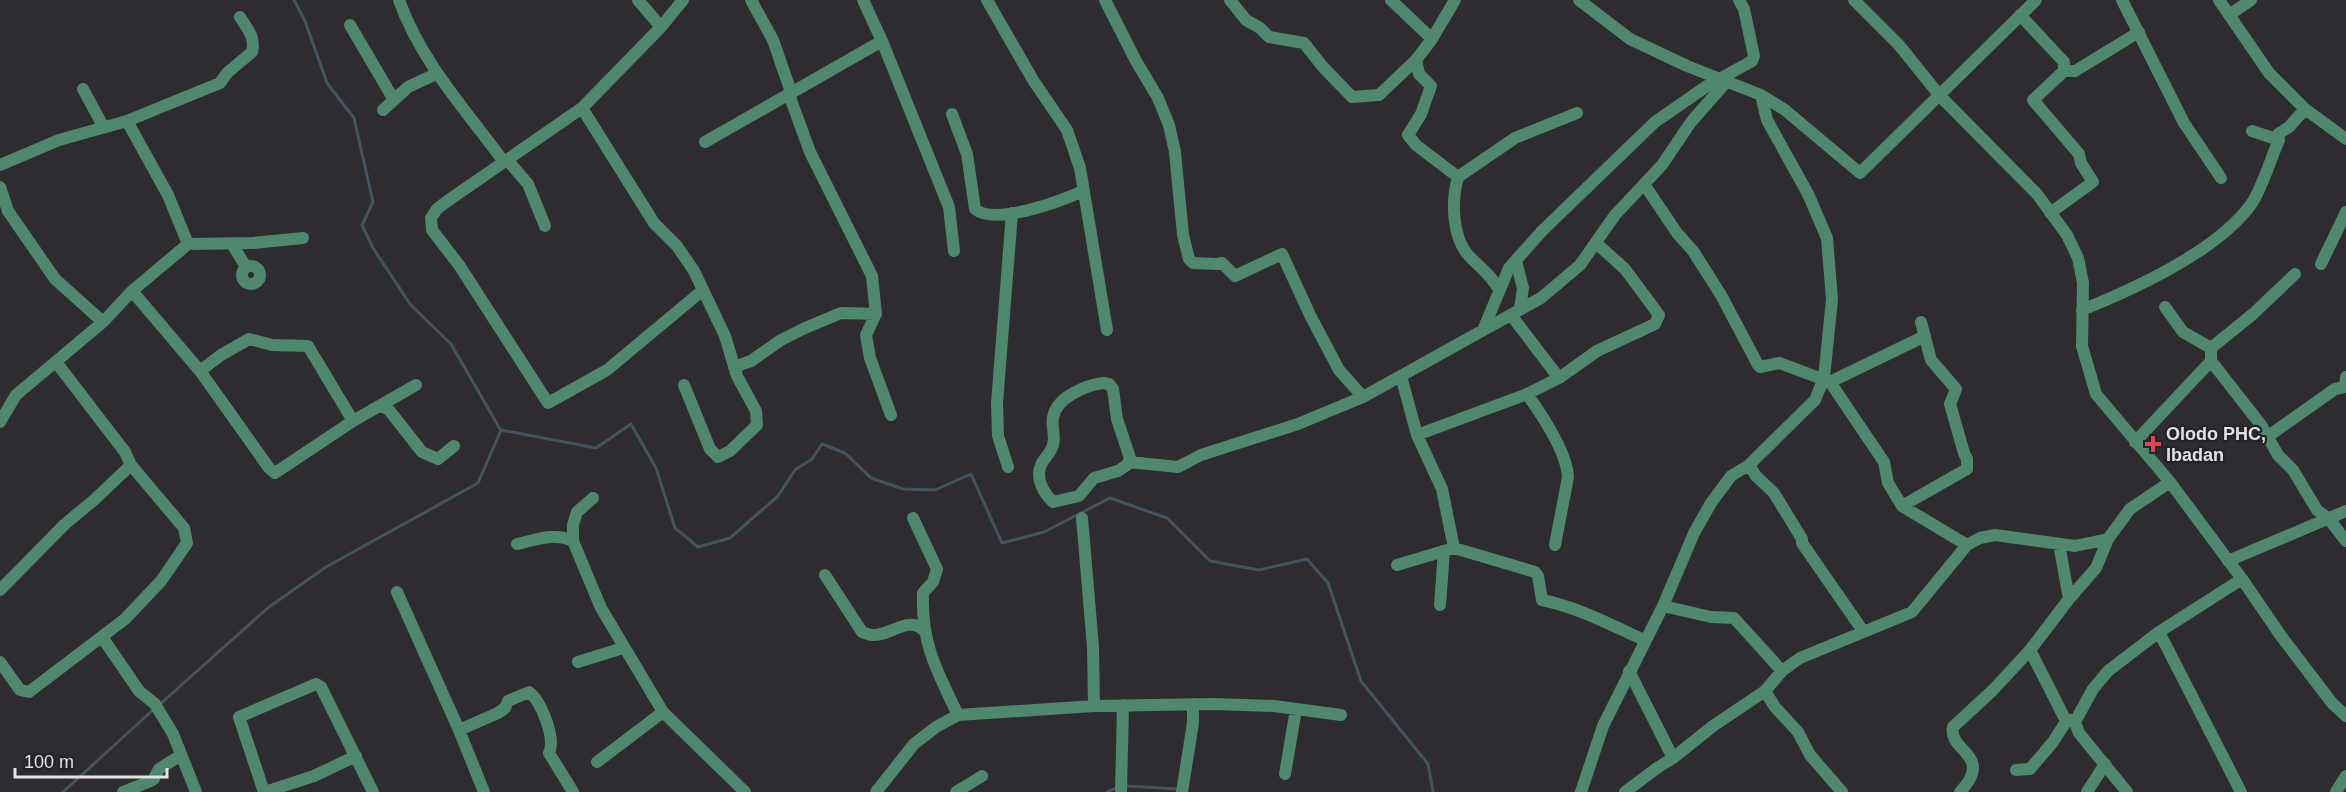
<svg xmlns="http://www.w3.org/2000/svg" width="2346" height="792" font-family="Arial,sans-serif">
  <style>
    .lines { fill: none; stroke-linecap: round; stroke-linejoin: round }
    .stream { stroke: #44545e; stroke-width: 3 }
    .minor { stroke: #4f886e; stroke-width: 12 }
    .health-dot { fill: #e0444e; stroke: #242327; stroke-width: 2 }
    .labels { text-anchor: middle; stroke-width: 4.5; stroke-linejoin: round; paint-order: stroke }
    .poi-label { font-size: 18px; font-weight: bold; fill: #e2e1e4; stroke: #242327; text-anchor: start }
  </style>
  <rect width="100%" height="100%" fill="#2e2c31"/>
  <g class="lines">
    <path class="stream" d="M294,0L305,21L327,83L354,118L373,202L362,225L373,248L410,304L451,344L500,429
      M501,430L596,448L631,424L656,468L675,528L698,547L730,538L778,496L795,470L812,459L822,444L845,453L871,478L903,489L935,490L971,474L1002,543L1044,532L1110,498L1167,518L1210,561L1259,570L1307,559L1328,583L1361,681L1428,764L1433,792
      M159,705L269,607L326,567L478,483L501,430
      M1126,786L1179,789
      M63,792L154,709
      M1107,792L1116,788"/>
    <path class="minor" d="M399,0C421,62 466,110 504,162H509L528,184L545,226
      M638,0L661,27
      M683,0L661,27L582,108L446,202L437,209L431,218L432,230L459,265L548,403L607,370L703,290
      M751,0L773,40L791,92V100L810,152L872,276L876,314L866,335L870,358L891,415
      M863,0L882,41L949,207L954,251
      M987,0L1033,80L1067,130L1080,168L1107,330
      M1105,0L1136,61L1158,98L1169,125L1175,152L1183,235L1189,259L1193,263L1217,264L1222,263L1235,276L1282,254L1310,315L1339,370L1363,397
      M1230,0L1246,20L1260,28L1269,37L1304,43L1323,67L1352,97L1379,95L1416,60L1432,39L1455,0
      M1391,0L1432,39
      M1579,0L1630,39L1687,66L1761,95L1785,110L1860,173L2036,0
      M1854,0L1899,45L1940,96L2037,194L2067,235L2078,258L2083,283L2082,346L2096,394L2170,482L2242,579L2281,636L2332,703L2346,716
      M2122,0L2184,123L2221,178
      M2219,0L2269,73L2305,109L2346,139
      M2020,15L2064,62V71L2033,100L2079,154L2081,163L2093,182L2050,213
      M2229,15L2251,0
      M350,25L394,100
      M1416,60L1419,74L1431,86L1421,114L1408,135L1416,145L1458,177L1515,138L1577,113
      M2064,71H2075L2139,32
      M83,89L103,126
      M582,108L654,223L677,246L694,271L725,336L737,376L756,411L757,425L730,451L718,457L710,449L684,385
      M383,110L408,87L436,74
      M952,114L967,154L975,209C995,226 1061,201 1083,191
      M127,121L168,195L188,244
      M2252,131L2279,140
      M705,142L882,41
      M0,165L59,140L127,121L220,83L227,73L252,52C256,38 247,28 240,17
      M1458,177C1451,202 1452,240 1471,258C1481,268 1493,277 1499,290
      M1644,184L1677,233L1693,251L1721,295L1758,365L1760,367L1780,363L1830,382L1884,462L1888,483L1902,506L1967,545
      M0,187L8,211L55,279L103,322
      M232,244L246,267
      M1516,261L1523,288L1520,309
      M2321,264L2346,212
      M242 275a9 9 0 1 1 18 0a9 9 0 1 1-18 0Z
      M132,291L200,371L269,468L275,473L353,421L416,385
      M2165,307L2183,332L2211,348
      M2082,310C2134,289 2219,250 2252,203C2262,188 2271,158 2279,140L2278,134L2289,127L2305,109
      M1511,315L1559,378
      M1483,330L1509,268L1542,231L1655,122L1707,86L1752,61L1754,56L1744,9L1739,0
      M2211,361L2261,425L2278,455L2293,470L2317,510L2329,519L2346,541
      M734,367L751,361L781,340L805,328L841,313L876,314
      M200,371L221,355L249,339L272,345L308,346L353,421
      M1401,376L1417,435L1442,489L1454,548
      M1830,382L1925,336
      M1103,383L1109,384L1113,389L1117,419L1130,458L1127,465L1118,471L1094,478L1079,496L1053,502C1044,493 1035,479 1041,465C1044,458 1051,453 1053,445C1056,437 1051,426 1053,418C1055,398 1086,385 1103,383Z
      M1527,394C1542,415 1567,452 1568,477L1555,545
      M382,406L389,410L422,452L438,459L454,446
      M0,422L16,395L103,322L132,291L188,244L253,243L303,238
      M1417,435L1527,394L1559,378L1597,351L1655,324L1659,315L1625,269L1596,243
      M2267,437L2335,389L2345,387L2346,377
      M2135,442L2211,361V348L2253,314L2295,274
      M1129,462L1178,467L1201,455L1298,424L1363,397L1541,298L1580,265L1615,215L1662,165L1691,122L1727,81
      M1749,465L1756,476L1774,493L1802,539V543L1863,631
      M1008,467L998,436L997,403L1012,213
      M593,498L577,512L573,525V541L601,608L663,712L745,792
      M1902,506L1967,469V459L1964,453L1950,404L1956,389L1931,360L1921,322
      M913,518L937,569L933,582L923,593C921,644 937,671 958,715
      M1082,518L1093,647L1094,706
      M517,544C535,540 556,532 573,541
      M2059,544L2069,599
      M2228,561L2346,511
      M1397,565L1454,548L1535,572L1538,576L1542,600C1577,607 1611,625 1644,640
      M825,575L862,632C865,633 868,635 872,635C889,637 908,615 923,630
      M0,590L65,524L94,500L131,465L125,452L56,362
      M397,592L459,730L484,792
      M1440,605L1444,551
      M1663,606L1711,617L1734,618L1782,671
      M102,637L139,691L155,704L173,734L196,792
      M2030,650L2064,717L2067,720H2074
      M0,662L20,690L29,692L125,619L161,581L187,543L184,528L131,465
      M578,662L623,648
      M1629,671L1673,758
      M1765,691L1775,707L1798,732L1810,755L1842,792
      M2074,720L2077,718L2093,689L2108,671L2159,632
      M2074,720L2079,733L2127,792
      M459,730L498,713L505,708L508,701L529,692C541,701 556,738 549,753L573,792
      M597,762L663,712
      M2016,770L2030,769L2053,742L2067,720
      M1285,774L1296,709
      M123,792L153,780L159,769L181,755
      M264,792L239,717L316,684L321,687L373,792
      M265,792L314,776L356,756
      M876,792L914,744L936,727L958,715L1094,706L1213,704L1274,706L1341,715
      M956,792L982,776
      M1121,792L1123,705
      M1182,792L1193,723V704
      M1581,792L1603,726L1663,606L1694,533L1711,503L1731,476L1749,465L1815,400L1824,378L1832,299L1827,238L1808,194L1767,120L1761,95
      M1625,792L1657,768L1673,758L1713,726L1765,691L1782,671L1800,658L1912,612L1967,545L1980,538L1995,535L2075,546L2108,539
      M1960,792C1995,755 1948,752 1953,727L1993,690L2030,650L2069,599L2096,568L2108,539L2130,509L2170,482
      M2087,792L2105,764
      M2241,792L2159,632L2242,579
      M2336,792L2346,776"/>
  </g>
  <path class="health-dot" d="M2150 435h6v6h6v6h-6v6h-6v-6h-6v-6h6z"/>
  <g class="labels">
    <g class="poi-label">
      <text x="2166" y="440">Olodo PHC,<tspan x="2166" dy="21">Ibadan</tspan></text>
    </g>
  </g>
  <path d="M15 768v9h152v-9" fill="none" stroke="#e2e1e4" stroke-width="3"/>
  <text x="24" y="768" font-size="18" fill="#e2e1e4" stroke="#242327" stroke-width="4.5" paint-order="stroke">100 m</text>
</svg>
